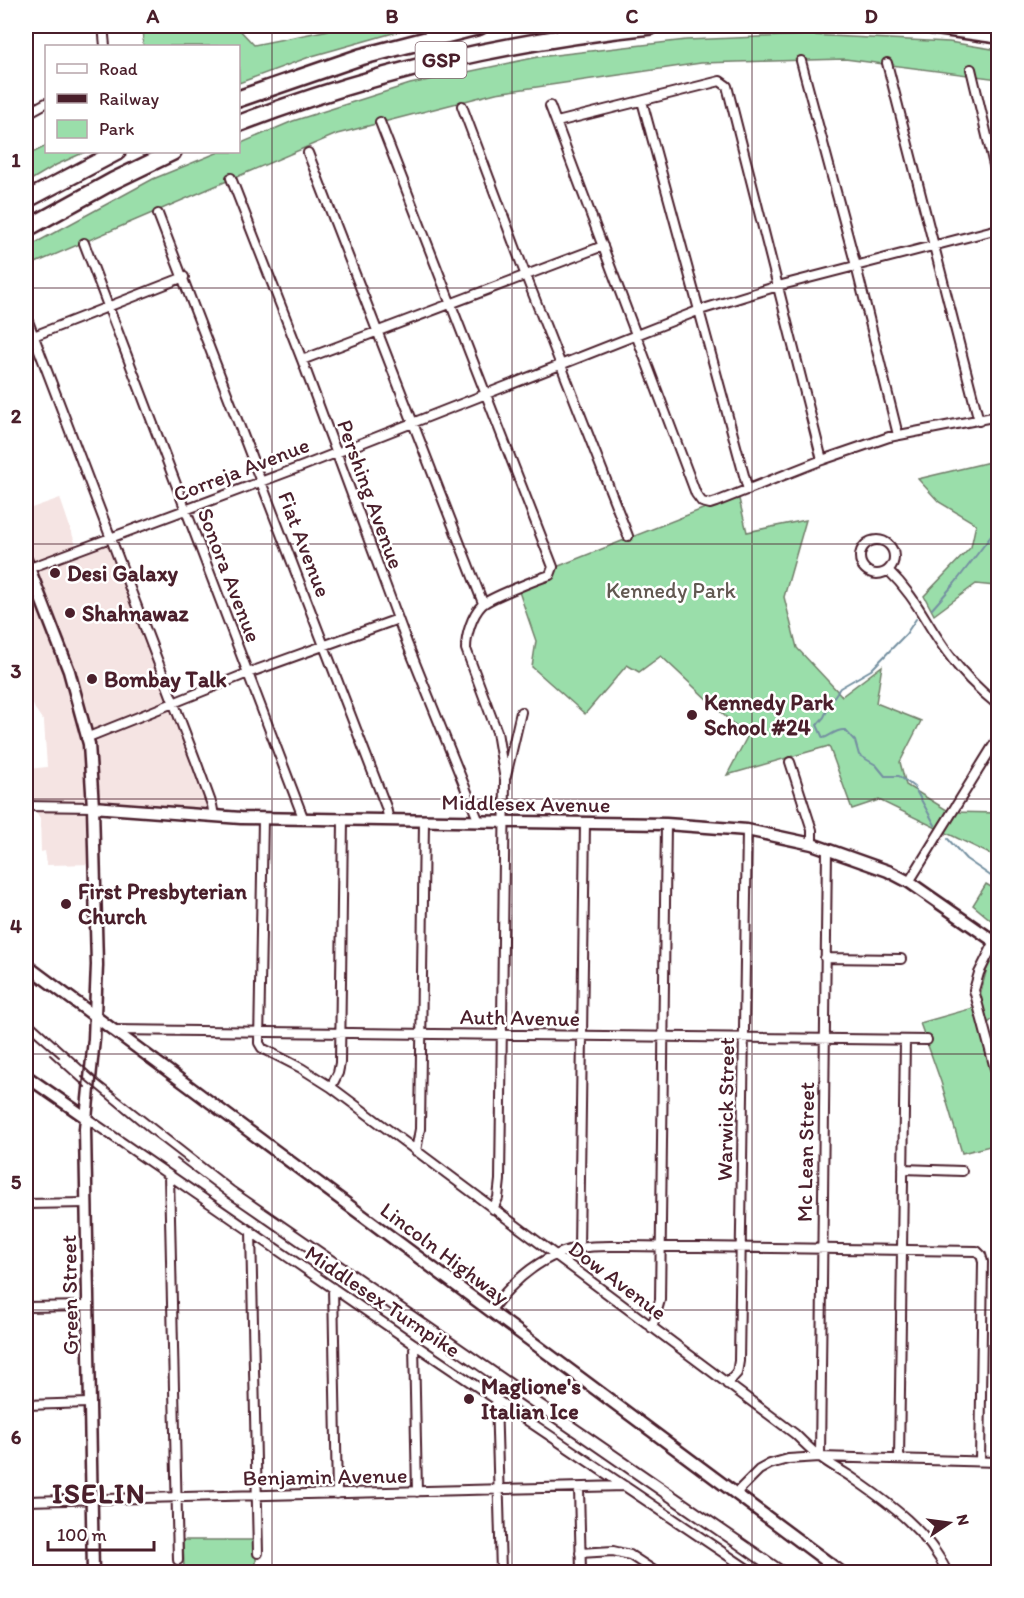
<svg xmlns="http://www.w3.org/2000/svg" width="1024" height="1598" font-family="Itim,sans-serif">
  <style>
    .built { fill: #f5e4e3 }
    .green { fill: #9adeaa; stroke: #727e6a; stroke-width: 1.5 }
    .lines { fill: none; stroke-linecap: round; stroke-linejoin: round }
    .stream { stroke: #7490a1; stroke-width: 2 }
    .minor-casing { stroke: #4a1f2b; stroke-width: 12 }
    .tertiary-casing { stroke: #4a1f2b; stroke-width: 15 }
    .secondary-casing { stroke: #4a1f2b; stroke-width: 15 }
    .motorway-casing { stroke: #4a1f2b; stroke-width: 20 }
    .minor { stroke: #fff; stroke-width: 8 }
    .tertiary { stroke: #fff; stroke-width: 10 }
    .secondary { stroke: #fff; stroke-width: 10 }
    .motorway { stroke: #fff; stroke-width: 15 }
    .rail { stroke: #4a1f2b; stroke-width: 2 }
    .grid { fill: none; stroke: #4a1f2b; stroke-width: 1.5; stroke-opacity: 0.55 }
    .poi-dot { fill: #4a1f2b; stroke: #fff; stroke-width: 2 }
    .labels { text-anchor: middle; stroke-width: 5; stroke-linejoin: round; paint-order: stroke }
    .shield { fill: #fff; stroke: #80626b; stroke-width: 1.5 }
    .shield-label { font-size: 21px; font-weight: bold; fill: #4a1f2b }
    .street-label { font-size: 22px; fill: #4a1f2b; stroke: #fff }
    .poi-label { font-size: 22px; font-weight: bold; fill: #4a1f2b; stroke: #fff; text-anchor: start }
    .park-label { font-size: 22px; fill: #625851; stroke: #fff }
    .district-label { font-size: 28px; font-weight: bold; letter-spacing: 1.5px; fill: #4a1f2b; stroke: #fff }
    .neatline { fill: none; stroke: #4a1f2b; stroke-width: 2 }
    .grid-label { font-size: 20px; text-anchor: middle; font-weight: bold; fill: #4a1f2b }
  </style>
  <rect width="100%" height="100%" fill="#fff"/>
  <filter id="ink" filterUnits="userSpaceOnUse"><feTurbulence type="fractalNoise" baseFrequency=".0167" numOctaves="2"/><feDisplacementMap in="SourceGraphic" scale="12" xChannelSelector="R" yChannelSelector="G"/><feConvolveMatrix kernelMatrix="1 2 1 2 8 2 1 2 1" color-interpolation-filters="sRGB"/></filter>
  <g filter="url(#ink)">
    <path class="built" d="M60,498L78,551L110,538L214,816L94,807L96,864L47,865L45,851L41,852L40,818L29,801L28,769L47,767L44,722L35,709L26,689V510Z"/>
    <path class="green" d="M144,26H236L254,45L349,26H418L312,56L239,83L238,46H143Z
      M810,35L949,42L998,50V79L845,59L701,63L496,93L337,134L26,267V248L153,179L219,152H238L239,144L293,121L410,84L538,57L686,40Z
      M46,146V152H85L56,165L26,183V156Z
      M998,460V584L995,586L976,584L934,615L924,596L971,547L976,524L939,502L918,479Z
      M738,495L747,532L806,520L784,597L797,648L842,696L882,666L876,703L921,721L900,762L906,785L950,812L998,813V858L879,800L852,809L829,746L727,775L747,737L661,656L639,672L627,665L585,714L532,667L536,641L516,583Z
      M986,884L998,891V926L973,905Z
      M989,960L998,968V1014L983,1028L998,1083V1144L962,1153L941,1082L920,1023L977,1007Z
      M183,1540H256V1570L299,1569V1572H111L184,1569Z"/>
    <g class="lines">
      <path class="stream" d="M932,609L955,583L998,527
        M916,619L906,634L871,670L840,688L833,698L824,717L817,725L823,738C832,736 835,729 845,730L855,741L859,755L876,765L885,776H899L914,787L935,825
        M948,839L966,859L998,881"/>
      <defs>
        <path id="minor" d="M103,26L105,46
          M801,61L856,266L898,435
          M887,63L979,421
          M971,69L998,182
          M642,101L748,490
          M462,106L526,276L628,536
          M550,106L696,494L702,502L710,504L716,502L822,460L889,437L998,416
          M26,114L46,103
          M380,122L553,567L550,575C538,579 489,598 482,605C472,615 466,635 466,649L497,732L505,780L500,1180L498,1198L493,1209
          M557,122L720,81L727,86L822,460
          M308,153L483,603
          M231,178L302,360L407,643L479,822
          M158,214L386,807L389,821
          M84,243L304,820
          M26,316L197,764L212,805L214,816
          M26,339L184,277
          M302,360L603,246
          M860 557a17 17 0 1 1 34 0a17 17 0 1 1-34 0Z
          M27,569L303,466L700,310L778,286L998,229
          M888,570C916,597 925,622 947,652C961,672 979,690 998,705
          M86,738L248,673L398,619
          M790,762L812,830V844
          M506,776L521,712
          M26,806L93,807
          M263,819L259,1043L262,1048L301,1068L331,1087L795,1434C803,1442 811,1450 819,1456C830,1465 843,1471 854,1479C890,1504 928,1531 947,1572
          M909,882L998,738
          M995,941L979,973L974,990L998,1080
          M825,958L901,959
          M113,1030L927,1040
          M331,1087L338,1073L340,1063L343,820
          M85,1117L414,1344L752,1572
          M416,1151L420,1129L424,821
          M903,1169L962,1171
          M169,1175L178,1560
          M26,1204L86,1203
          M251,1231L258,1553
          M579,1248L585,823
          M333,1288L337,1494
          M26,1307L88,1306
          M490,1311C512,1282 542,1254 579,1248C595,1245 611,1246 626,1246L977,1251L981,1255L983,1262L980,1461
          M652,1328L660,1300L666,824
          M414,1344L417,1492
          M727,1384L737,1373L739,1361L747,830
          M496,1399L501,1572
          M26,1405L89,1403
          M820,1457L827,849
          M899,1459L905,1040
          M579,1488L581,1572
          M735,1494L759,1470L770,1464L788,1459L820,1457L998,1462
          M26,1501L625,1486
          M580,1553L613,1551L630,1555L656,1572"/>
        <path id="tertiary" d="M26,560L69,671L89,744L93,807L97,965L94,1039L85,1129L93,1572
          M93,807L241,818L666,824L747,830L812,844L888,871L909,882L998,944
          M26,1076L85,1117"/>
        <path id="secondary" d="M26,965L841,1572"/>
        <path id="motorway" d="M933,26L998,35
          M238,99L360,57L480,26
          M238,124C372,72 509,41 651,26
          M26,200L117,152
          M26,229L113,181L173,152"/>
      </defs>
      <use href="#minor" class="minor-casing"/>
      <use href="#tertiary" class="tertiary-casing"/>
      <use href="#secondary" class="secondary-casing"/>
      <use href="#motorway" class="motorway-casing"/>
      <use href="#minor" class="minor"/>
      <use href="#tertiary" class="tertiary"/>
      <use href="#secondary" class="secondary"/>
      <use href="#motorway" class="motorway"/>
      <path class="rail" d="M26,1015L99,1081L234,1187L792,1572
        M26,1028L59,1057
        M50,1055L85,1087
        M82,1077L152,1135L187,1162
        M177,1159L226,1196L770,1572"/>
    </g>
  </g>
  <path class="grid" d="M272,26V1572M512,26V1572M752,26V1572M26,288H998M26,544H998M26,799H998M26,1054H998M26,1310H998"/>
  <g class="poi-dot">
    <circle cx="55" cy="573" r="6"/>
    <circle cx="70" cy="613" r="6"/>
    <circle cx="92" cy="679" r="6"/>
    <circle cx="692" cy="715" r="6"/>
    <circle cx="66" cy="904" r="6"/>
    <circle cx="469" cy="1399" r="6"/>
  </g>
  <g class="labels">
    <rect class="shield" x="415.5" y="42" width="51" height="36" rx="4.5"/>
    <g class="shield-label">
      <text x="441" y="67">GSP</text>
    </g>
    <g class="street-label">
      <text transform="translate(241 469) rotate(-21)" y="8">Correja Avenue</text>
      <text transform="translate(371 494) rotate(70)" y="8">Pershing Avenue</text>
      <text transform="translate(305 544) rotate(69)" y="8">Fiat Avenue</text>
      <text transform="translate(230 575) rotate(69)" y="8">Sonora Avenue</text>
      <text transform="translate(526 803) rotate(1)" y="8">Middlesex Avenue</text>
      <text transform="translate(520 1017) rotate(1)" y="8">Auth Avenue</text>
      <text transform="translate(725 1109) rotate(-89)" y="8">Warwick Street</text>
      <text transform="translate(805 1152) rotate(-89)" y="8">Mc Lean Street</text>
      <text transform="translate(445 1253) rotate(37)" y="8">Lincoln Highway</text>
      <text transform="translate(618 1280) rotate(37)" y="8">Dow Avenue</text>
      <text transform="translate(69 1295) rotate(-91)" y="8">Green Street</text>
      <text transform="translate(383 1301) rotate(34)" y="8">Middlesex Turnpike</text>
      <text transform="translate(325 1476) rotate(-1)" y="8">Benjamin Avenue</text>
    </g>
    <g class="poi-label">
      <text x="67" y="581">Desi Galaxy</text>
      <text x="82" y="621">Shahnawaz</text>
      <text x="104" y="687">Bombay Talk</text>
      <text x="704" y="710">Kennedy Park<tspan x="704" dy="25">School #24</tspan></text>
      <text x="78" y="899">First Presbyterian<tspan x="78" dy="25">Church</tspan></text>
      <text x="481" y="1394">Maglione's<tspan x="481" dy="25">Italian Ice</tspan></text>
    </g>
    <g class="park-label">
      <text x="671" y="598">Kennedy Park</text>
    </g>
    <g class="district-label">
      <text x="99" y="1503">ISELIN</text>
    </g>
  </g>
  <rect width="1024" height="1598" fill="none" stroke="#fff" stroke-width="66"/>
  <rect x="45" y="45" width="195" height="108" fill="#ffffff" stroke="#b7a5aa" stroke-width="1.5"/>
  <rect x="57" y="64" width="30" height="9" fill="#ffffff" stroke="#b7a5aa" stroke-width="1.5"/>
  <text x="99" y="75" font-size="18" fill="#4a1f2b">Road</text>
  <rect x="57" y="94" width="30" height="9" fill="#4a1f2b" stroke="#b7a5aa" stroke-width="1.5"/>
  <text x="99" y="105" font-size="18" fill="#4a1f2b">Railway</text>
  <rect x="57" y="120" width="30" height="18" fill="#9adeaa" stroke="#b7a5aa" stroke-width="1.5"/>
  <text x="99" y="135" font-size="18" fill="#4a1f2b">Park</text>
  <g transform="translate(949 1523) rotate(77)" stroke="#ffffff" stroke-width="4.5" paint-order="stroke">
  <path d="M0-4.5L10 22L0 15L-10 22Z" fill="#4a1f2b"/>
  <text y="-9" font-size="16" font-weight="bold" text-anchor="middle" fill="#4a1f2b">N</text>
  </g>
  <path d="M48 1541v9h106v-9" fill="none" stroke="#4a1f2b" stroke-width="3"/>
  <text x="57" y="1541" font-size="18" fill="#4a1f2b" stroke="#ffffff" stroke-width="4.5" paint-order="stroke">100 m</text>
  <rect x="33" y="33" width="958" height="1532" class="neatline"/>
  <g class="grid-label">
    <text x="153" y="23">A</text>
    <text x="392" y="23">B</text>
    <text x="632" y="23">C</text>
    <text x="871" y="23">D</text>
    <text x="16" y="167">1</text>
    <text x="16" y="423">2</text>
    <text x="16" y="678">3</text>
    <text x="16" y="933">4</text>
    <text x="16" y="1189">5</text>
    <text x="16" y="1444">6</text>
  </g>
</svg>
